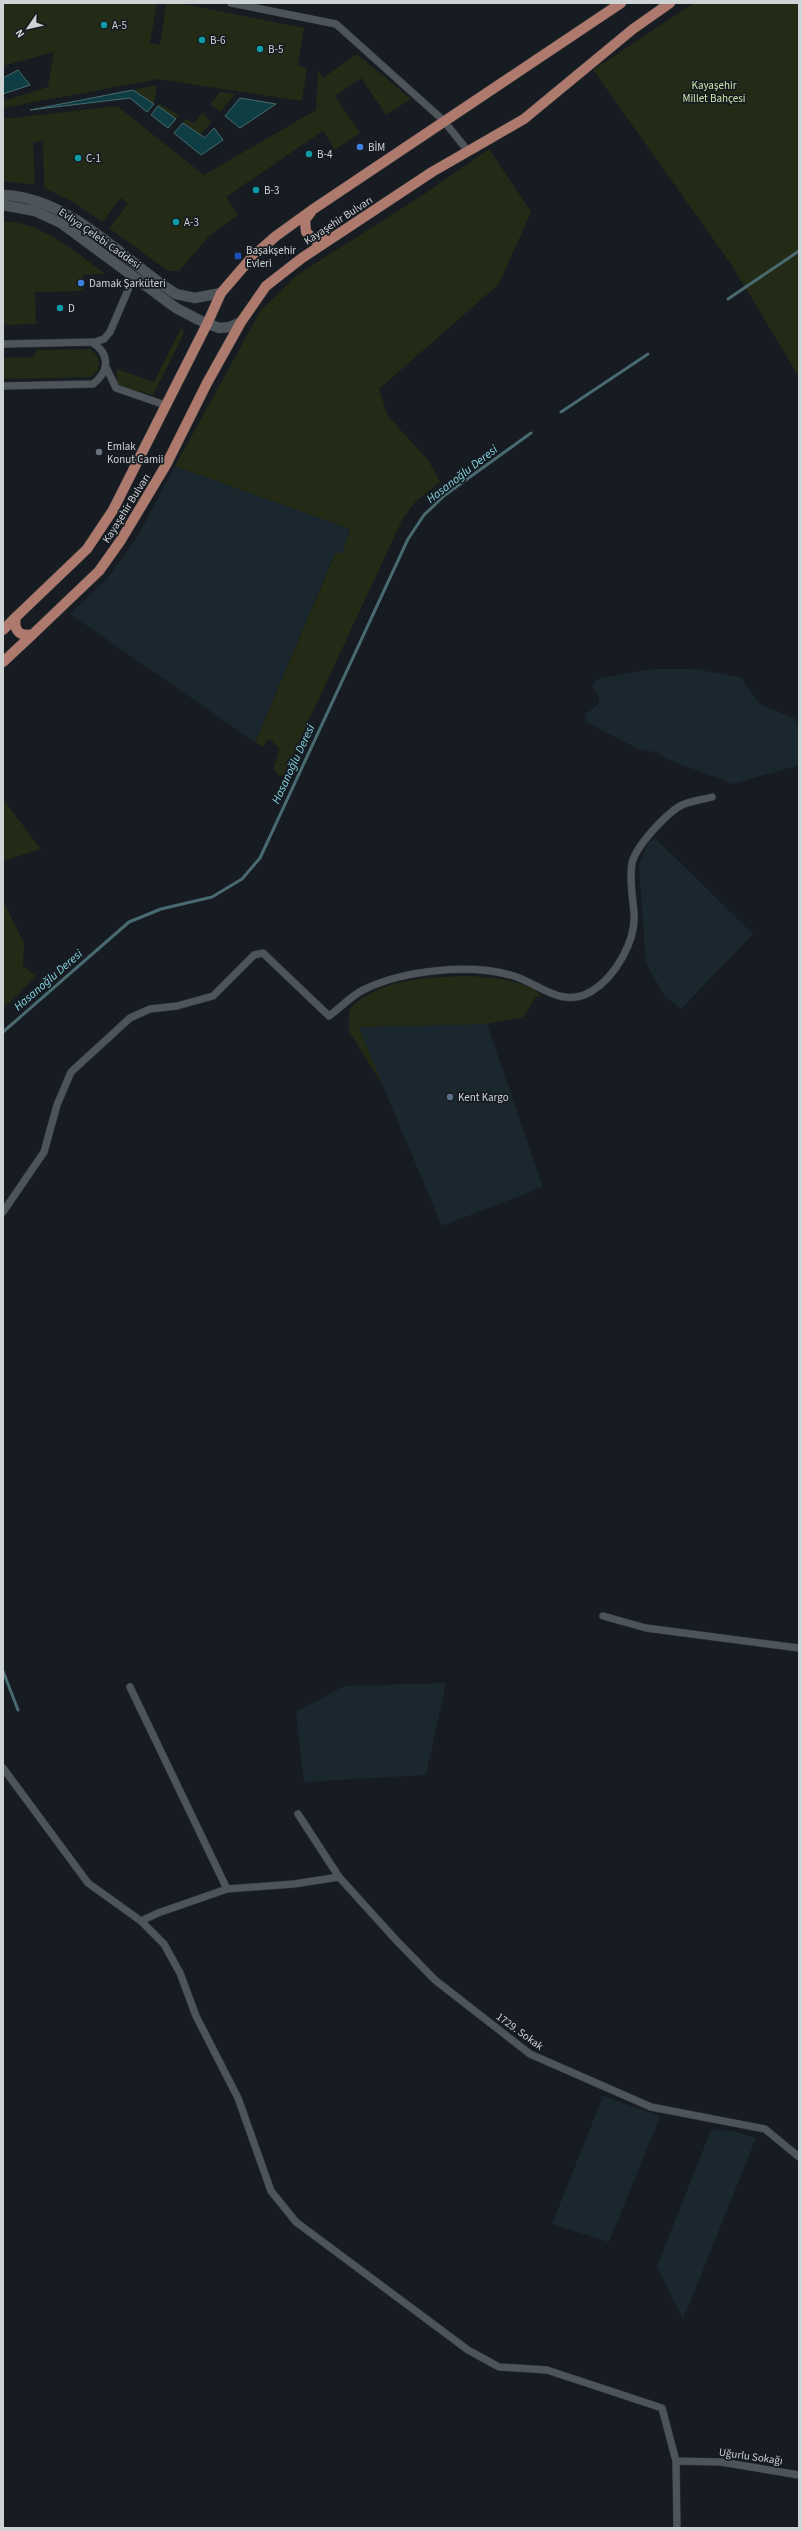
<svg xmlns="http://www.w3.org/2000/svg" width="802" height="2531" font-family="'Source Sans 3',sans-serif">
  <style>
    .built { fill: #1b272f }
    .green { fill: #232a16 }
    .water { fill: #0f3d44; stroke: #486a70 }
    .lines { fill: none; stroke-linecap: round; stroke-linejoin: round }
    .stream { stroke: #486a70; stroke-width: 3 }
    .street-casing { stroke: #34383b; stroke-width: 8 }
    .secondary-casing { stroke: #34383b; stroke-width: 11 }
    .primary-casing { stroke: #34383b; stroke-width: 11 }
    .street { stroke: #4d555b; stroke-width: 7 }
    .secondary { stroke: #4d555b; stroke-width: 10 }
    .primary { stroke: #af7a6e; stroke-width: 10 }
    .culture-dot { fill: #0f9aa8; stroke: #161c21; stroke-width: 1.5 }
    .shop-dot { fill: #3f7fe0; stroke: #161c21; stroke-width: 1.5 }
    .transit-dot { fill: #1a4fb4; stroke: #161c21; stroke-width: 1.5 }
    .worship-dot { fill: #6b7280; stroke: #161c21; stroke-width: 1.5 }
    .service-dot { fill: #5c6f8a; stroke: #161c21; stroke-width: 1.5 }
    .labels { text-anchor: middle; stroke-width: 3.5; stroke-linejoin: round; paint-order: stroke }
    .poi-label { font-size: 11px; fill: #ced3d6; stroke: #161c21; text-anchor: start }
    .park-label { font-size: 11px; fill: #cde4aa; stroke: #161c21 }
    .street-label { font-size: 11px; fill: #ced3d6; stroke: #161c21 }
    .water-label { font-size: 12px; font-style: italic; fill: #85d4e1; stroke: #161c21 }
  </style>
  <rect width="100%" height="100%" fill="#161c21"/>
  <path class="built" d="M175,466L350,529L342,555L335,553L255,742L70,614L106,580L138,536Z
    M651,669H695L740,677L760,704L795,719L799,727V765L733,784L664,758L659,753L638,749L586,722V714L599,704V696L592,686L598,679Z
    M655,838L753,934L681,1009L665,996L646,964L639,866L648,843Z
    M487,1024L543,1187L442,1226L358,1027Z
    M446,1683L426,1775L304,1782L296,1712L344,1686Z
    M603,2096L660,2116L609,2242L552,2224Z
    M711,2130L733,2131L756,2138L683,2320L657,2266Z"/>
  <path class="green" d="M3,3H157L150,43L160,45L166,3H179L304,28L298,66L307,68L302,101L158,79L3,108V101L48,87L54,52L3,66Z
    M694,3H799V377L731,264L593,70Z
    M357,54L411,99L386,115L361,78L335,96L360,133L335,150L323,131L226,197L238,215L210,235L179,271H168L109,228L128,204L121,198L102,222L73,202L44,188L43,141L33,142L35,185L3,181V119L117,106L204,175L316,110L318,71L323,78Z
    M157,85L154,104L133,90Z
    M220,92L235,94L220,112L210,104Z
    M159,104L179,115L176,119L158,106Z
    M203,112L211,123L200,135L183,123L186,119L194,123Z
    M489,149L531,212L499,284L379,389L388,416L428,460L440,482L416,501L402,520L283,776L278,775L274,769L279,748L272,741L267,740L263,747L255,742L336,552L342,554L350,529L175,466L261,310L297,275L423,195Z
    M3,221C44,223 74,251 105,274L83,275L84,291L35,292L36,324L3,325Z
    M182,326L184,333L153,395L122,387L116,383L117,369L154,382Z
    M90,349C102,357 102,369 91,377L3,379V358L32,357L38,350Z
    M3,799L41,849L3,861Z
    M3,900L24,943L23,966L36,976L3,1009Z
    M469,976C487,977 530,980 541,996L535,998L523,1017L487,1024L359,1027L383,1086L349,1031V1010C377,978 429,977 469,976Z"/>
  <path class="water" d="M18,70L30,85L3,94V78Z
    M133,90L154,104L147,112L130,98L30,110Z
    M240,98L276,104L240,128L225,116Z
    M158,106L176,119L168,128L151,115Z
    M183,123L205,138L214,128L223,140L201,155L174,133Z"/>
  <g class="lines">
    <path class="stream" d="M728,299L799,251
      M561,412L648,354
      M3,1032L129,922L161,909L212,897L242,879L260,858L408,539L424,515L445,495L531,433
      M3,1671L18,1710"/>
    <defs>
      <path id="street" d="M231,3L336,24L443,120L468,151
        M3,344L95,342L104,339L110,332L134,276
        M106,367L116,388L165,405
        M3,386L93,384C110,371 110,354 92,342
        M3,1212L44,1152L57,1105L71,1072L130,1018L150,1009L177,1006L213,996L254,955L263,953L329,1016C340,1008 351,996 363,990C403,970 471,963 514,976C541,985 563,1009 592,991C615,977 636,941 634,914C633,897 629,881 632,863C636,846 665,815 680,806C689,801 702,800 712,797
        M603,1616L646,1628L799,1648
        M130,1687L227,1889
        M3,1768L88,1883L141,1921L164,1944L180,1973L196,2016L238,2098L271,2191L296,2222L468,2350L499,2367L547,2370L662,2408L676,2461L677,2528
        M298,1814L339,1877L396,1940L435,1980L530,2054L651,2107L765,2129L799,2157
        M141,1921L158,1913L227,1889L294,1884L339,1877
        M676,2461L721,2462L799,2475"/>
      <path id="secondary" d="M3,195C70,197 123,260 176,294L195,298L221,293
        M3,205L35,211L61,223L176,308L199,320L219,328L230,327L241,322"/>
      <path id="primary" d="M621,3L312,210L276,236L252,257L221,293L207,324L113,510L87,549L16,617C13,631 20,637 33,634L99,571L121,540L166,465L207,383L241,322L266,286L302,258L432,172L524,119L633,29L670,3
        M311,212L305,220L306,232L315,240L329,239
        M3,630L16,617
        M3,662L33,634"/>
    </defs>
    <use href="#street" class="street-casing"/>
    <use href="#secondary" class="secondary-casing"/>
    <use href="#primary" class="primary-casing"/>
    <use href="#street" class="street"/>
    <use href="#secondary" class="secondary"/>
    <use href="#primary" class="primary"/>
  </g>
  <g class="culture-dot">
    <circle cx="104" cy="25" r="4"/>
    <circle cx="202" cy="40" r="4"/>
    <circle cx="260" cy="49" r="4"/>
    <circle cx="309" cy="154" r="4"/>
    <circle cx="78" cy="158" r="4"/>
    <circle cx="256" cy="190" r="4"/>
    <circle cx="176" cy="222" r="4"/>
    <circle cx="60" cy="308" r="4"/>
  </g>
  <g class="shop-dot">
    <circle cx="360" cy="147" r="4"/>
    <circle cx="81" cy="283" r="4"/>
  </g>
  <rect class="transit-dot" x="234" y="252" width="8" height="8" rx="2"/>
  <circle class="worship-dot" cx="99" cy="452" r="4"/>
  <circle class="service-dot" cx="450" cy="1097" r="4"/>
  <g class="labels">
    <g class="poi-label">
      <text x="112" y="29">A-5</text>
      <text x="210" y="44">B-6</text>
      <text x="268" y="53">B-5</text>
      <text x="368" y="151">BİM</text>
      <text x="317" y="158">B-4</text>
      <text x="86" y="162">C-1</text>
      <text x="264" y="194">B-3</text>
      <text x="184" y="226">A-3</text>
      <text x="246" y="254">Başakşehir<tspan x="246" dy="13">Evleri</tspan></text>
      <text x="89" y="287">Damak Şarküteri</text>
      <text x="68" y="312">D</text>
      <text x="107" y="450">Emlak<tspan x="107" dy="13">Konut Camii</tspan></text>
      <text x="458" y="1101">Kent Kargo</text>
    </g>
    <g class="park-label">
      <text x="714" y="89">Kayaşehir<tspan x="714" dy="13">Millet Bahçesi</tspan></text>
    </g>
    <g class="street-label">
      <text transform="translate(338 220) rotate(-33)" y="4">Kayaşehir Bulvarı</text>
      <text transform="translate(100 238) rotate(35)" y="4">Evliya Çelebi Caddesi</text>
      <text transform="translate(126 508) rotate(-58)" y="4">Kayaşehir Bulvarı</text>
      <text transform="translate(520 2031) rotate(36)" y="4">1729. Sokak</text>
      <text transform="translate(751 2456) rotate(8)" y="4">Uğurlu Sokağı</text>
    </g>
    <g class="water-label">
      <text transform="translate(462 474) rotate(-38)" y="4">Hasanoğlu Deresi</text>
      <text transform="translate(293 764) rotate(-65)" y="4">Hasanoğlu Deresi</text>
      <text transform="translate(48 980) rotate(-41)" y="4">Hasanoğlu Deresi</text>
    </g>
  </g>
  <rect width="802" height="2531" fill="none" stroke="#ced3d6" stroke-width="8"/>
  <g transform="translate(28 28) rotate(236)" stroke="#161c21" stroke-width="3" paint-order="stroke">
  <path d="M0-3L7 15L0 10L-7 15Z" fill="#ced3d6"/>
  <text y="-6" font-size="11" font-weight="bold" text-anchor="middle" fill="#ced3d6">N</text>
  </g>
</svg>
